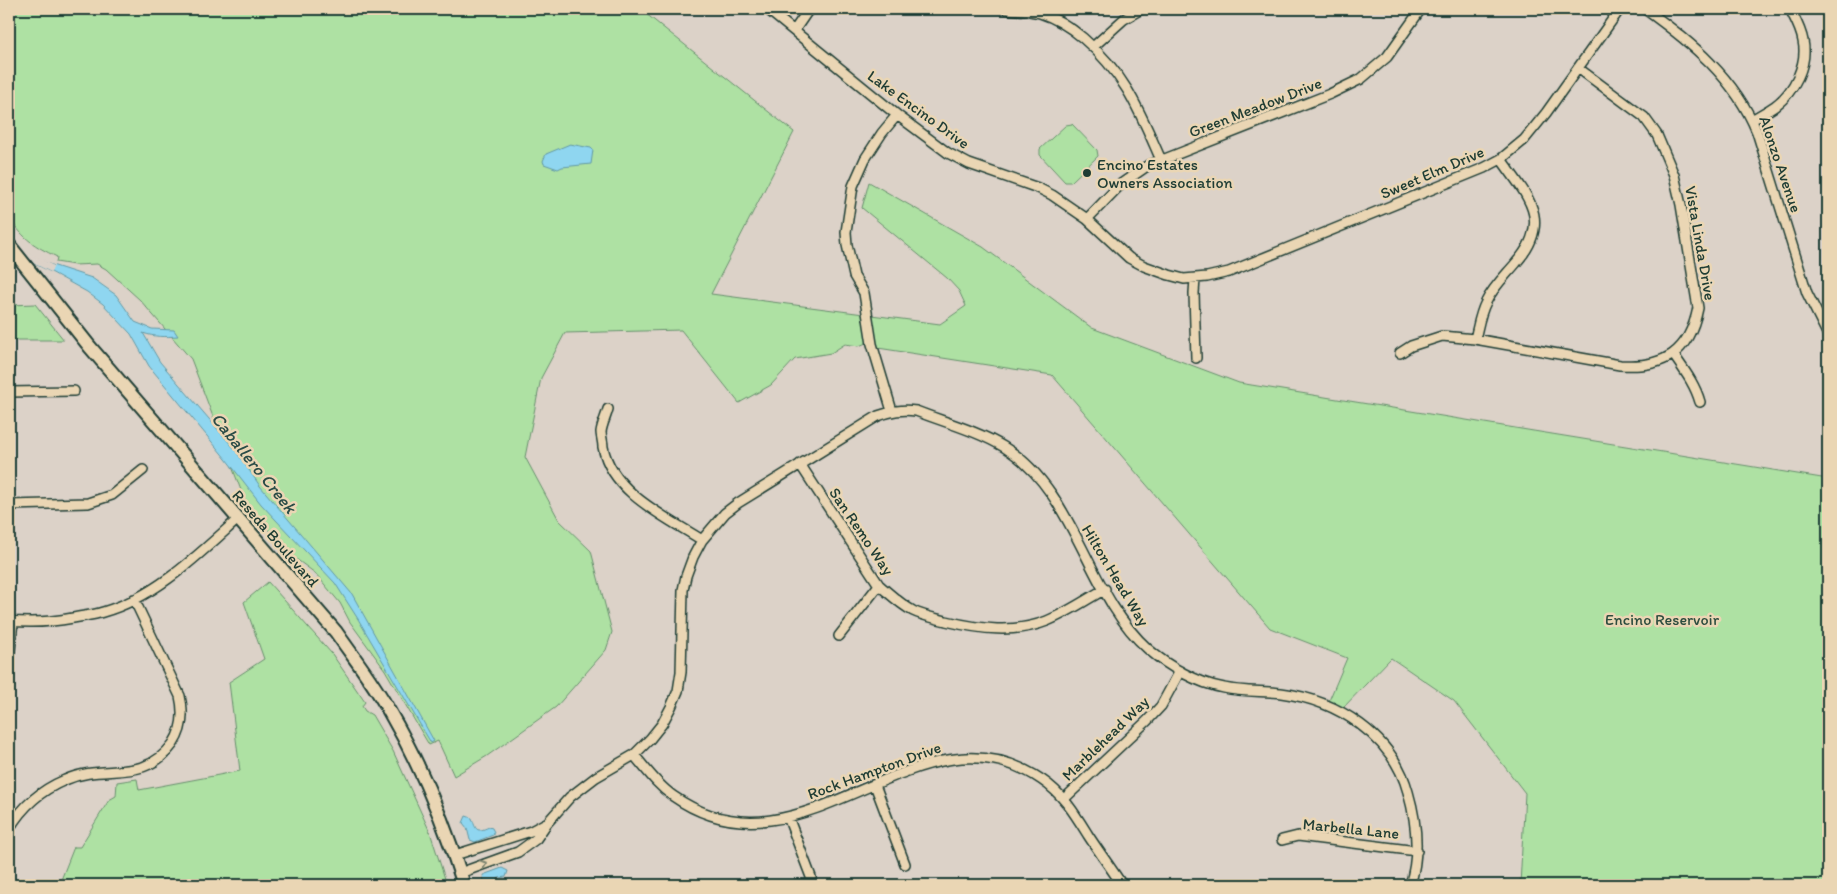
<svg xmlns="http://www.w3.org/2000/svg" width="1837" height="894" font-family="Itim,sans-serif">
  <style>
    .green { fill: #aee1a3; stroke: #668f6c }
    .water { fill: #8fd6f0; stroke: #6299a5 }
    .pier { fill: #dcd2c8 }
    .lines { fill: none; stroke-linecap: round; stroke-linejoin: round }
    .minor-casing { stroke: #1f3d34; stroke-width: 12 }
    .secondary-casing { stroke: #1f3d34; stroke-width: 16 }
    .minor { stroke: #ead6b4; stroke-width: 9 }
    .secondary { stroke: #ead6b4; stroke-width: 12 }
    .oneway { stroke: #7a826e }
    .poi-dot { fill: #1f3d34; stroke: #ead6b4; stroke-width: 2 }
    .labels { text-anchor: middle; stroke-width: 5; stroke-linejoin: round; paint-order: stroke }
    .street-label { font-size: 16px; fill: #1f3d34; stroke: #ead6b4 }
    .poi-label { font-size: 16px; fill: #1f3d34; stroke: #ead6b4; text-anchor: start }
    .park-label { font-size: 16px; fill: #2d4d3f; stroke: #ead6b4 }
    .water-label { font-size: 18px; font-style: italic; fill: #2a4c47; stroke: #ead6b4 }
  </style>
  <rect width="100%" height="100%" fill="#dcd2c8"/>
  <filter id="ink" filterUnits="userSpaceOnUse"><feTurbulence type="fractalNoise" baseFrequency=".02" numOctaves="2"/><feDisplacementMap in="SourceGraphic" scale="10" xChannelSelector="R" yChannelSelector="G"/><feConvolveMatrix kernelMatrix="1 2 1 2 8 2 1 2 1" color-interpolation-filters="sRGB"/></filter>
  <g filter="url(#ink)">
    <path class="green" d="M9,9H640L794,132L711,294L940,324L966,306L959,291L947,278L862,208L869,182L983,247L1092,328L1239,383L1828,479V885H1520L1525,793L1454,701L1391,658L1341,710L1328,703L1347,658L1270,628L1052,375L878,348L866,343L859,346L845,344L831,353L795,359L771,385L739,403L681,330L565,333L541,378L525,457L559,520L591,551L612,632L606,650L556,707L487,756L454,776L438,741L429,745L385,670L350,622L340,603L315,573L292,556L247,506L191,359L140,300L106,269L97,264L74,265L56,262L57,257C33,245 25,240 9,218Z
      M1072,124L1097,150L1098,156L1071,182H1065L1040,155V149L1066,125Z
      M35,304L64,340H9V305Z
      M268,582L332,654L365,702L362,706L365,711L372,715L393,751L430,832L447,885H59L74,847H80L109,800L116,796L117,782L137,779L139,790L240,771L229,682L264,659L244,602Z"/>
    <path class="water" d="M570,144L591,148L593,150L591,164L562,167L558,169L544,164L543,161L546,154Z
      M9,251L92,278L116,295L135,322L152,329L174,330L178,336C165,337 154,337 143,333L160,362L234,448L260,486L352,594L434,741L431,743L358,619L335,583L261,504L226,459L149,366L131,334L103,304L87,292L51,272Z
      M466,816L472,818C476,830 476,833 489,827L492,828L494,832L493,835L475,842L470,840L467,828L463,823Z
      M502,868L508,871L506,877L499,878L494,885H487L484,882L483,875Z"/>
    <path class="pier" d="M9,244L54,266L51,272L9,251Z"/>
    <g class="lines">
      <defs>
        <path id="minor" d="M767,9L897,115L948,153L969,164L1038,188L1052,195L1087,219L1129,258L1144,266L1169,275L1184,279L1207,277L1229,272L1484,168L1501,159L1524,140L1546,113L1620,9
          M1006,9C1017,10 1029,10 1040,13C1056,18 1070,27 1083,38C1126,75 1139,110 1161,160
          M1645,9C1691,42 1735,78 1757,132L1807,293L1828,335
          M794,31L809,9
          M1093,47L1124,19L1141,9
          M1752,120C1760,115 1768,111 1775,106C1794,92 1808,64 1803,41C1801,29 1795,19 1790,9
          M1087,219L1121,184L1147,166L1330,94L1361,79L1387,57L1421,9
          M1195,279L1194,293L1196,358
          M1475,339C1478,327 1480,313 1486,302C1493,287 1506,275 1516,263C1553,221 1528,197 1501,159
          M1400,353L1411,346L1442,336L1475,339L1620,365C1664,368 1689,353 1698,308L1681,205L1674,175L1657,135L1644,117L1578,68
          M1673,354C1684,370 1695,384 1700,402
          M9,392L74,391
          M608,409C606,417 602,424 601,432C601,436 603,442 603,447C612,493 666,517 702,540
          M892,411L872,344L864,293L854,276L847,245L846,232L853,186L865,159L882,133L897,115
          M800,464L879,585C890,594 900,604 913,611C923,616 935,618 946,621C980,629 1014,634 1047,621C1067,613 1086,600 1105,589
          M9,505L88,503L112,495L143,470
          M9,621C30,623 52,622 73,618C83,616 94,615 103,612C156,597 198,555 238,519
          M839,636L879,585
          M9,660L13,621
          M634,755C646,769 657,785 673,796C804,888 917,695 1042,780C1063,794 1075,814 1088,835C1099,852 1111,868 1122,885
          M875,785L905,864
          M1064,799L1147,721L1161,706L1180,671
          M788,817L811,877V885
          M9,829C22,807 41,790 65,780C105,762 143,785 173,744C183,729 184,713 180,696L134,599
          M1282,840L1298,836L1417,851
          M455,855L531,831L546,823
          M460,873L518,852L536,839L547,823L570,797L596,777L634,755L650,739L662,724L671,707L678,691L681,672L683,590L686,576L693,557L702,540L725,513L738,503L878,416C892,411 902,409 916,411C944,422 978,431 1004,447C1076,491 1087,595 1148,649C1169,667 1197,683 1224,688C1243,692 1262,691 1281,693C1337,700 1393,736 1408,792C1417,823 1420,854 1410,885"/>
        <path id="secondary" d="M9,245L90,347L336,632C354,658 374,683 389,711C421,766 445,824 464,885"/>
      </defs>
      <use href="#minor" class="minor-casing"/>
      <use href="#secondary" class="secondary-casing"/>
      <use href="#minor" class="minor"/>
      <use href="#secondary" class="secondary"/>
    </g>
    <defs><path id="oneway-chevron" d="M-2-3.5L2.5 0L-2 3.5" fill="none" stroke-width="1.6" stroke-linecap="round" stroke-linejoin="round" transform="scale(1.25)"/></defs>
    <use class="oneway" href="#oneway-chevron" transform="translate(484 864) rotate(-19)"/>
  </g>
  <circle class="poi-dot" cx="1087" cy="173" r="5"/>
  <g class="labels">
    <g class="street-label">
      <text transform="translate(1255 107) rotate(-21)" y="6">Green Meadow Drive</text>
      <text transform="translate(919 109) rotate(36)" y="6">Lake Encino Drive</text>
      <text transform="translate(1781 164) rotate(71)" y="6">Alonzo Avenue</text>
      <text transform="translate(1432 172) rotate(-23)" y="6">Sweet Elm Drive</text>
      <text transform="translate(1701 243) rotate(80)" y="6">Vista Linda Drive</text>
      <text transform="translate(862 531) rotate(56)" y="6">San Remo Way</text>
      <text transform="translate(276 538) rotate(49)" y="6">Reseda Boulevard</text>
      <text transform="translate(1116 575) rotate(59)" y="6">Hilton Head Way</text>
      <text transform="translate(1105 738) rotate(-44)" y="6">Marblehead Way</text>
      <text transform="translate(874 770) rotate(-20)" y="6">Rock Hampton Drive</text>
      <text transform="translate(1351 828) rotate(6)" y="6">Marbella Lane</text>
    </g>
    <g class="poi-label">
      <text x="1097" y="170">Encino Estates<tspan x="1097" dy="18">Owners Association</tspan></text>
    </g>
    <g class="park-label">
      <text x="1662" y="625">Encino Reservoir</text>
    </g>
    <g class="water-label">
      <text transform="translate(254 463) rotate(51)" y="6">Caballero Creek</text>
    </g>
  </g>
  <rect width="1837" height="894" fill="none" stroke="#ead6b4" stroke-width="30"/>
  <rect x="15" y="15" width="1807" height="864" fill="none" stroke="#1f3d34" stroke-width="2" filter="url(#ink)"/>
</svg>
